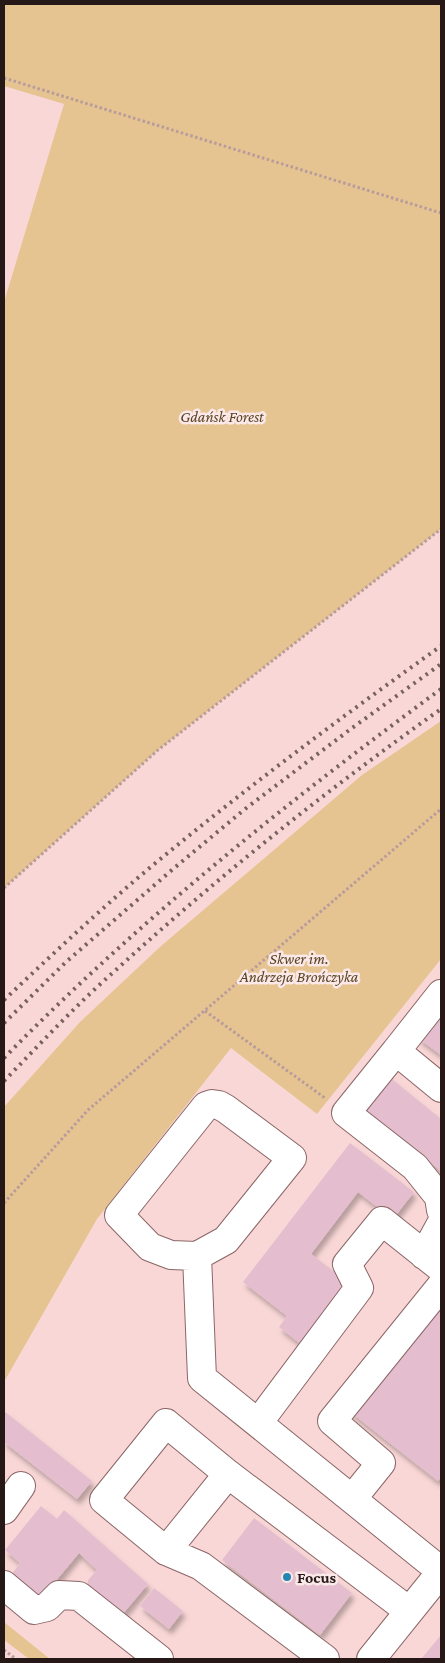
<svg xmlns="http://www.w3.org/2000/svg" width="445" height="1663" font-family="'Crimson Pro',serif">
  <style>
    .green { fill: #e6c492 }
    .building { fill: #e4becf; filter: url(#shadow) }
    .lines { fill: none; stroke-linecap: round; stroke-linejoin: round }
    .minor-casing { stroke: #8b6666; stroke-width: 30 }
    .path { stroke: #b89b9b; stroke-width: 3; stroke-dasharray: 2.5 2.5; stroke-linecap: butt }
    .minor { stroke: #fff; stroke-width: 28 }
    .rail { stroke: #776060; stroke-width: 4; stroke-dasharray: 2.5 5; stroke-linecap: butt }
    .poi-dot { fill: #2586b1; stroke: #fbe9e9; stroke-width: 2 }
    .labels { text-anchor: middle; stroke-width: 5; stroke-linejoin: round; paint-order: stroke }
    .park-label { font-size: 16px; font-style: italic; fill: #594422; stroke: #fbe9e9 }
    .poi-label { font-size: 16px; font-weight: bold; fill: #271818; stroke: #fbe9e9; text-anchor: start }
  </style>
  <defs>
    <filter id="shadow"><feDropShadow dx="3" dy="5.5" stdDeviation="2.5" flood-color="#0004"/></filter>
  </defs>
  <rect width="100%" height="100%" fill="#fad7d7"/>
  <path class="green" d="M4,4H441V529L158,750L4,888V302L64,104L4,86Z
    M441,721V959L317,1114L231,1048L97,1219L4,1382V1107L80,1022L161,946L362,775Z
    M4,1622L50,1659H29L4,1640Z"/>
  <path class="building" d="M441,1008V1055L418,1038Z
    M387,1075L441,1119V1171L362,1107Z
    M350,1143L414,1192L393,1219L358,1192L311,1254L349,1283L302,1345L279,1327L287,1316L243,1282Z
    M434,1302L441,1308V1477L438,1481L349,1411Z
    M4,1411L92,1481L77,1499L4,1442Z
    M41,1506L57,1519L64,1510L148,1584L121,1616L87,1588L88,1580L97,1570L79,1553L40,1600L11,1575L20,1563L5,1550Z
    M254,1518L352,1593L320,1635L222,1560Z
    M154,1588L183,1611L169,1629L140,1606Z
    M441,1635V1659H421Z"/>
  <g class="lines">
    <defs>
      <path id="minor" d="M441,994L396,1051L441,1088
        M396,1051L346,1113L415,1167L439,1197L441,1210
        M212,1104L219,1105L226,1109L292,1158L226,1240L197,1256L171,1255L150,1247L119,1215L206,1106Z
        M424,1255L441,1224
        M197,1256L202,1378L441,1571
        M166,1423L228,1474L166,1551L104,1500Z
        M258,1423L359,1288L347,1264L382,1221L441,1268
        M228,1474L409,1611
        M352,1499L381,1463L332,1421L441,1286
        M4,1510L21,1486
        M166,1551L201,1566L325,1659
        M4,1585L34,1610L47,1607L59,1595L79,1596L159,1659
        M371,1659L441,1572"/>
    </defs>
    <use href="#minor" class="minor-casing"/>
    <path class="path" d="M4,78L441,213
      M4,888L158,750L441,529
      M205,1011L325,1098
      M4,1203L88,1110L441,809
      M4,1650L16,1659"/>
    <use href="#minor" class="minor"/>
    <path class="rail" d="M4,1000C56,951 108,902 164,856C254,782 347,713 441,646
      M4,1023L66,962L173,869L245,809L352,728L441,664
      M4,1058C138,921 287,802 441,689
      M4,1081C41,1043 77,1004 117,969C219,876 328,789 441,709"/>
  </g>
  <circle class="poi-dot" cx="287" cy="1577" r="5"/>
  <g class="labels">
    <g class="park-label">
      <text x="222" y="422">Gdańsk Forest</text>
      <text x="299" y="964">Skwer im.<tspan x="299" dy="18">Andrzeja Brończyka</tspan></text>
    </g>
    <g class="poi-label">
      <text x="297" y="1583">Focus</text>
    </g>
  </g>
  <rect width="445" height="1663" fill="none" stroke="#271818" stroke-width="10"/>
</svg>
